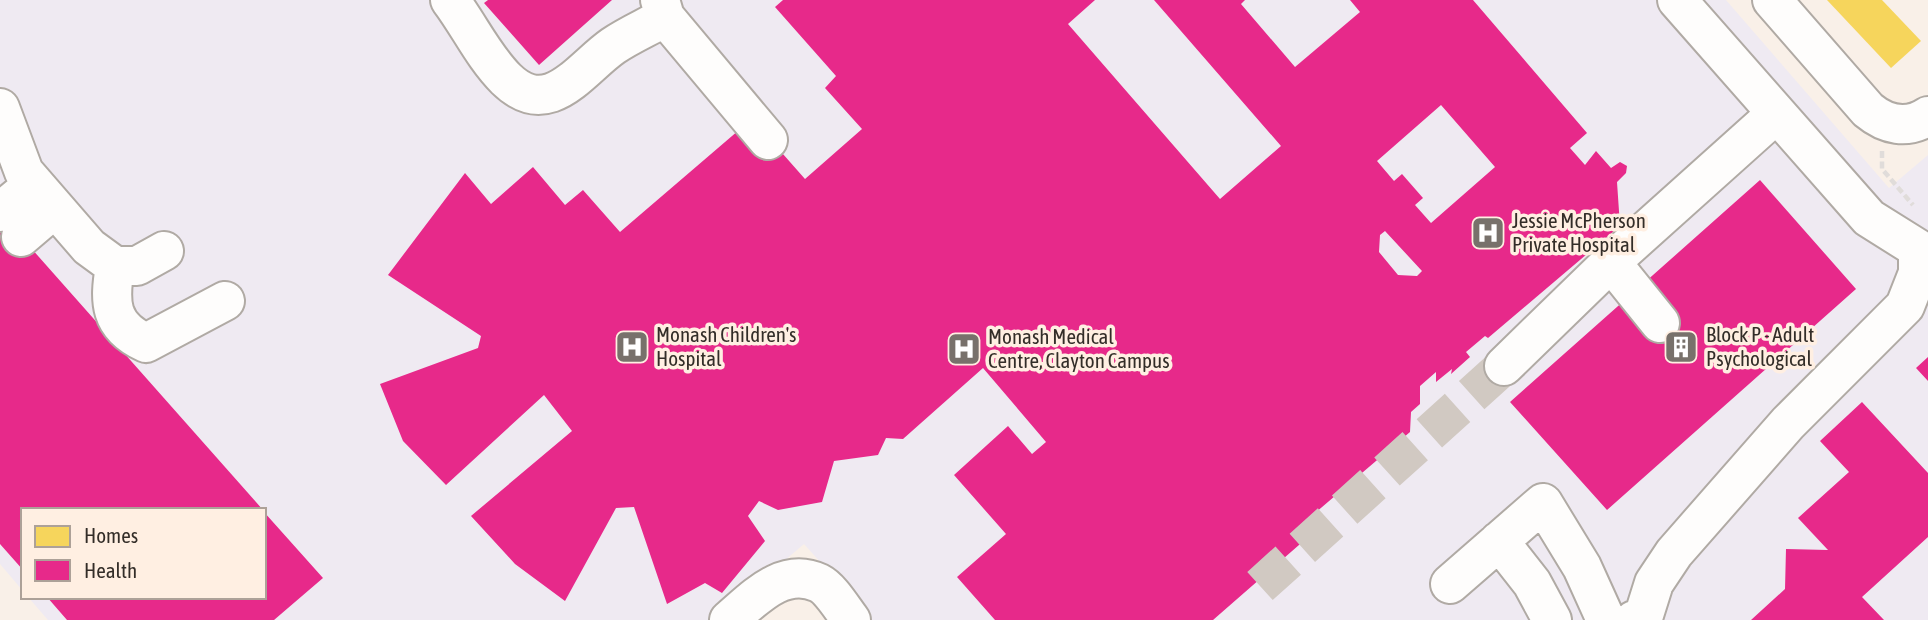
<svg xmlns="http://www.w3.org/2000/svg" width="1928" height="620" font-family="'Asap Condensed',sans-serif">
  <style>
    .medical { fill: #efeaf2 }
    .homes { fill: #f6d55c }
    .health { fill: #e7298a; fill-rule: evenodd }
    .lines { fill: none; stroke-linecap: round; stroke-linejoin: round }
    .minor-tunnel { stroke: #d1c9c2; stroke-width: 38; stroke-dasharray: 38 19; stroke-linecap: butt }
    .minor-casing { stroke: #b0aaa4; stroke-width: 42 }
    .path { stroke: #e0dcda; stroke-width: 4.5; stroke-dasharray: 7 3.5; stroke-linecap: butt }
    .minor { stroke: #fefdfc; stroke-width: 38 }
    .labels { text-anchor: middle; stroke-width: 7; stroke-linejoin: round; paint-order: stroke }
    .poi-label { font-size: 21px; fill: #332d28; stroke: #ffefe2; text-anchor: start }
  </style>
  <rect width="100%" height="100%" fill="#f9f0e8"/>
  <path class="medical" d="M0,0H1726L1889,188L1928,155V620H872L804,544L715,620H48L28,597H264V510H23V591L0,564Z"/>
  <path class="homes" d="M1827,0H1882L1921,41L1891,68Z"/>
  <path class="health" d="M488,0H612L539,65L484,3Z
    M783,0H1095L1068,24L1220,199L1281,146L1154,0H1245L1241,4L1295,67L1360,12L1350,0H1473L1587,133L1570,148L1585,165L1596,151L1611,168L1620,162L1627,166L1626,173L1617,182L1620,226L1488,338L1485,336L1466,352L1470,357L1451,374L1452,369L1436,382V372L1420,386V404L1411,412L1410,432L1308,519L1307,538L1213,620H995L957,577L1006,534L954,475L1008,426L1032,454L1046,442L983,368L903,439L886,438L878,455L834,461L822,502L778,510L759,501L748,516L765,541L722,593L705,583L667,604L634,507L616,508L565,601L515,564L471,516L572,431L544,395L446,485L403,441L380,384L478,348L481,336L388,275L465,173L491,204L533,167L565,205L583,190L620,232L739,130L775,145L805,179L862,129L825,88L836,76L775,7ZM1441,105L1495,167L1431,223L1415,205L1423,198L1402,174L1394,181L1377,161ZM1385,231L1422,271L1417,276L1398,275L1379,252L1380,235Z
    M1760,180L1856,289L1607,510L1510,402Z
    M0,213L263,510H23V570L0,544Z
    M1928,357V381L1916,368Z
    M1862,402L1928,473V537L1862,597L1884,620H1751L1785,589L1786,549L1828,550L1798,518L1849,472L1820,441Z
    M264,512L323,578L274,620H67L47,597H264Z"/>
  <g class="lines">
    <path class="minor-tunnel" d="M1260,586L1504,366"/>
    <defs>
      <path id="minor" d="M450,0C469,25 483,56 506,79C549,121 580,69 613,46C629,35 648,27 665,17
        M660,0L665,17L768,140
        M1677,0L1869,218L1928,255
        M1772,0L1868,110C1886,125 1907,130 1928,116
        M0,108L24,172L89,247L115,266H137L164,251
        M0,212L34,184
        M21,237L55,208
        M1611,262L1660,323
        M115,266C109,302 109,326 146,343L225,301
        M1504,366L1611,262L1776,114
        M1499,541L1532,583L1552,620
        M1450,584L1543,503L1582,567L1606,620
        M729,620C754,599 783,566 819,583C831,589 843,610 851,620
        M1634,620L1643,618L1654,583L1674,553L1788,423L1905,306L1918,273V250"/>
    </defs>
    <use href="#minor" class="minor-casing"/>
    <path class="path" d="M1882,151V169L1913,205"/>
    <use href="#minor" class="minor"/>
  </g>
  <defs>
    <symbol id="hospital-square" viewBox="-11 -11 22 22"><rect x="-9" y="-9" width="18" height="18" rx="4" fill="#78716b" stroke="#ffefe2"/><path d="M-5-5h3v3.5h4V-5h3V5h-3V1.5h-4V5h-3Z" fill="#fff"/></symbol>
    <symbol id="building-square" viewBox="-11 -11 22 22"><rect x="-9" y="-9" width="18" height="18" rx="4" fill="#78716b" stroke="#ffefe2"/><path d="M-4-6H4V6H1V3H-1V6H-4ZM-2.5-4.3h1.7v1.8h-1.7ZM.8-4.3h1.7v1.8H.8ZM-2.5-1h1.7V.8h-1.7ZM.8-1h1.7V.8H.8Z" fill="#fff"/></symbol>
  </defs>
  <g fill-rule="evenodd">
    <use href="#hospital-square" x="1469" y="214" width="38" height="38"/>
    <use href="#hospital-square" x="613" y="328" width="38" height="38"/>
    <use href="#building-square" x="1662" y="328" width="38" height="38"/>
    <use href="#hospital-square" x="945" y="330" width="38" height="38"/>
  </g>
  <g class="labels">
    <g class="poi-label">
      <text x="1512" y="228">Jessie McPherson<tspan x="1512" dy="24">Private Hospital</tspan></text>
      <text x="656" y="342">Monash Children's<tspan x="656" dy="24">Hospital</tspan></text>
      <text x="1706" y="342">Block P - Adult<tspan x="1706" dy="24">Psychological</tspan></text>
      <text x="988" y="344">Monash Medical<tspan x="988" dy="24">Centre, Clayton Campus</tspan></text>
    </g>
  </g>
  <rect x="21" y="508" width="245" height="91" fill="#ffefe2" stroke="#ada198" stroke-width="2"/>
  <rect x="35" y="526" width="35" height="21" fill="#f6d55c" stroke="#ada198" stroke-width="2"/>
  <text x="84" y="543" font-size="21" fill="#332d28">Homes</text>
  <rect x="35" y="560" width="35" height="21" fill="#e7298a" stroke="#ada198" stroke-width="2"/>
  <text x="84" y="578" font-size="21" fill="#332d28">Health</text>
</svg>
